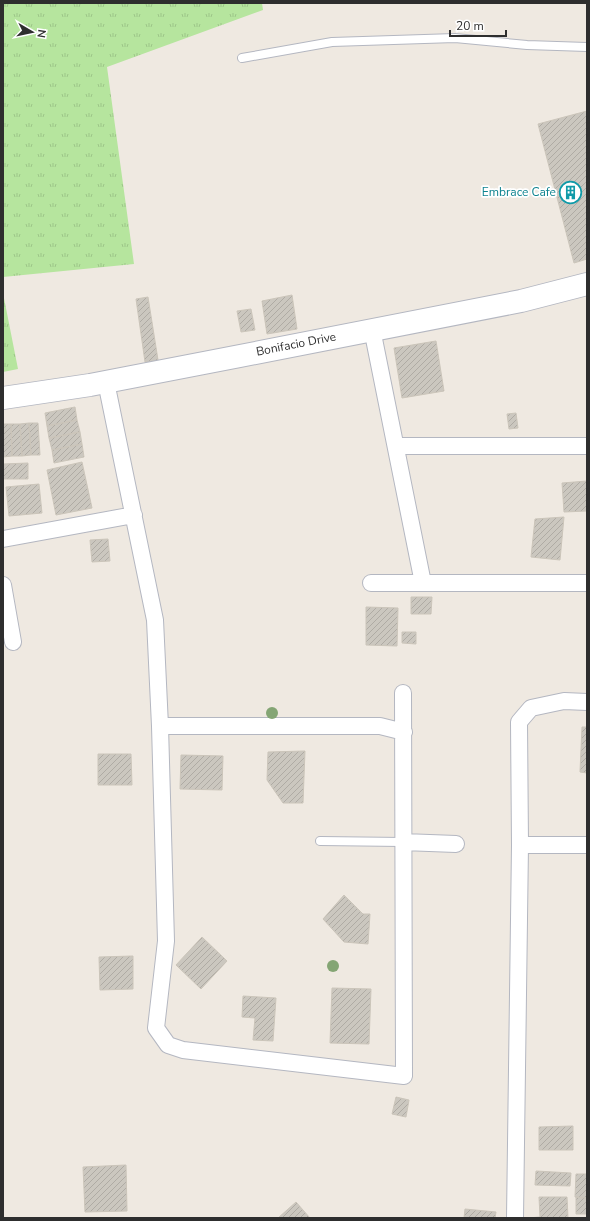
<svg xmlns="http://www.w3.org/2000/svg" width="590" height="1221" font-family="'Nunito Sans',sans-serif">
  <style>
    .grass { fill: url(#grass-tufts) }
    .building { fill: url(#building-hatch); stroke: #cbc5ba }
    .lines { fill: none; stroke-linecap: round; stroke-linejoin: round }
    .lane-casing { stroke: #b4b7c1; stroke-width: 10 }
    .street-casing { stroke: #b4b7c1; stroke-width: 18 }
    .secondary-casing { stroke: #b4b7c1; stroke-width: 24 }
    .lane { stroke: #fff; stroke-width: 8 }
    .street { stroke: #fff; stroke-width: 16 }
    .secondary { stroke: #fff; stroke-width: 22 }
    .tree { fill: #84a574 }
    .labels { text-anchor: middle; stroke-width: 3.5; stroke-linejoin: round; paint-order: stroke }
    .culture-label { font-size: 12px; fill: #0d838f; stroke: #fff; text-anchor: end }
    .street-label { font-size: 12px; fill: #2e2e2e; stroke: #fff }
  </style>
  <defs>
    <pattern id="grass-tufts" width="24" height="20" patternUnits="userSpaceOnUse"><rect width="24" height="20" fill="#b6e59e"/><path d="M3 7l-1-3M5 7V3M7 7l1-3M15 17l-1-3M17 17v-4M19 17l1-3" fill="none" stroke="#9dc588"/></pattern>
    <pattern id="building-hatch" width="6" height="6" patternUnits="userSpaceOnUse"><rect width="6" height="6" fill="#cbc7bf"/><path d="M-1 1l2-2M0 6l6-6M5 7l2-2" fill="none" stroke="#afaba4"/></pattern>
  </defs>
  <rect width="100%" height="100%" fill="#efe9e1"/>
  <path class="grass" d="M3,3H262L263,10L107,67L134,264L3,277Z
    M3,293L18,369L3,372Z"/>
  <path class="building" d="M587,111V259L574,263L538,124Z
    M292,295L297,329L267,334L262,301Z
    M148,297L158,360L145,362L136,299Z
    M251,309L255,330L241,332L237,311Z
    M436,341L444,391L402,398L394,348Z
    M75,407L77,420L47,426L45,413Z
    M516,413L518,428L509,429L507,414Z
    M77,420L80,432L49,438L47,426Z
    M29,423L31,455L22,456L20,424Z
    M29,423H38L40,455H31Z
    M3,424H11L12,456L3,457Z
    M11,424H20L22,456H12Z
    M80,432L82,444L52,450L49,438Z
    M82,444L84,457L54,463L52,450Z
    M82,462L92,508L56,515L47,470Z
    M28,463V479H3V464Z
    M587,481V511L564,512L562,483Z
    M39,484L42,513L9,516L6,487Z
    M564,517L560,560L531,557L535,519Z
    M108,539L110,561L92,562L90,540Z
    M411,597H432L431,614H411Z
    M366,607L398,608L397,646L366,645Z
    M402,632H416V644L402,643Z
    M582,727H587V773L580,772Z
    M305,751L303,803H283L267,780L268,752Z
    M98,754H131L132,785H98Z
    M181,755L223,756L222,790L180,789Z
    M344,895L363,914H370L368,944L344,942L323,919Z
    M202,937L227,961L201,989L176,965Z
    M133,956V989L100,990L99,957Z
    M332,988L371,989L369,1044L330,1043Z
    M243,996L276,998L273,1041L253,1040L255,1018L242,1017Z
    M396,1097L409,1100L406,1117L392,1114Z
    M573,1126V1150H539V1127Z
    M126,1165L127,1211L85,1212L83,1167Z
    M536,1171L571,1173L570,1186L535,1185Z
    M576,1174H587V1198L575,1197Z
    M539,1197H567L568,1218H528L540,1217Z
    M576,1197L587,1198V1214H576Z
    M296,1202L310,1218H278Z
    M465,1209L496,1212L495,1218H464Z"/>
  <g class="lines">
    <defs>
      <path id="lane" d="M242,58L332,42L455,38L527,45L587,47
        M320,841L403,842"/>
      <path id="street" d="M372,329L423,583
        M106,382L155,620L160,726L166,941L156,1028L168,1045L183,1050L404,1076L403,693
        M396,446H587
        M3,539L134,515
        M371,583H587
        M3,585L13,642
        M160,726H380L404,732
        M403,842L456,844
        M520,845H587
        M515,1218L520,845L519,722L531,708L564,701L587,702"/>
      <path id="secondary" d="M3,398L90,385L240,356L521,301L587,284"/>
    </defs>
    <use href="#lane" class="lane-casing"/>
    <use href="#street" class="street-casing"/>
    <use href="#secondary" class="secondary-casing"/>
    <use href="#lane" class="lane"/>
    <use href="#street" class="street"/>
    <use href="#secondary" class="secondary"/>
  </g>
  <g class="tree">
    <circle cx="272" cy="713" r="6"/>
    <circle cx="333" cy="966" r="6"/>
  </g>
  <defs>
    <symbol id="building-ring" viewBox="-11 -11 22 22"><circle r="9.5" fill="#fff" stroke="#0f9aa8" stroke-width="1.5"/><path d="M-4-6H4V6H1V3H-1V6H-4ZM-2.5-4.3h1.7v1.8h-1.7ZM.8-4.3h1.7v1.8H.8ZM-2.5-1h1.7V.8h-1.7ZM.8-1h1.7V.8H.8Z" fill="#0f9aa8"/></symbol>
  </defs>
  <g fill-rule="evenodd">
    <use href="#building-ring" x="558" y="180" width="25" height="25"/>
  </g>
  <g class="labels">
    <g class="culture-label">
      <text x="556" y="196">Embrace Cafe</text>
    </g>
    <g class="street-label">
      <text transform="translate(296 344) rotate(-11)" y="4">Bonifacio Drive</text>
    </g>
  </g>
  <rect width="590" height="1221" fill="none" stroke="#2e2e2e" stroke-width="8"/>
  <g transform="translate(32 32) rotate(99)" stroke="#ffffff" stroke-width="3" paint-order="stroke">
  <path d="M0-3L7 15L0 10L-7 15Z" fill="#2e2e2e"/>
  <text y="-6" font-size="11" font-weight="bold" text-anchor="middle" fill="#2e2e2e">N</text>
  </g>
  <path d="M450 30v6h56v-6" fill="none" stroke="#2e2e2e" stroke-width="2"/>
  <text x="456" y="30" font-size="12" fill="#2e2e2e" stroke="#ffffff" stroke-width="3" paint-order="stroke">20 m</text>
</svg>
